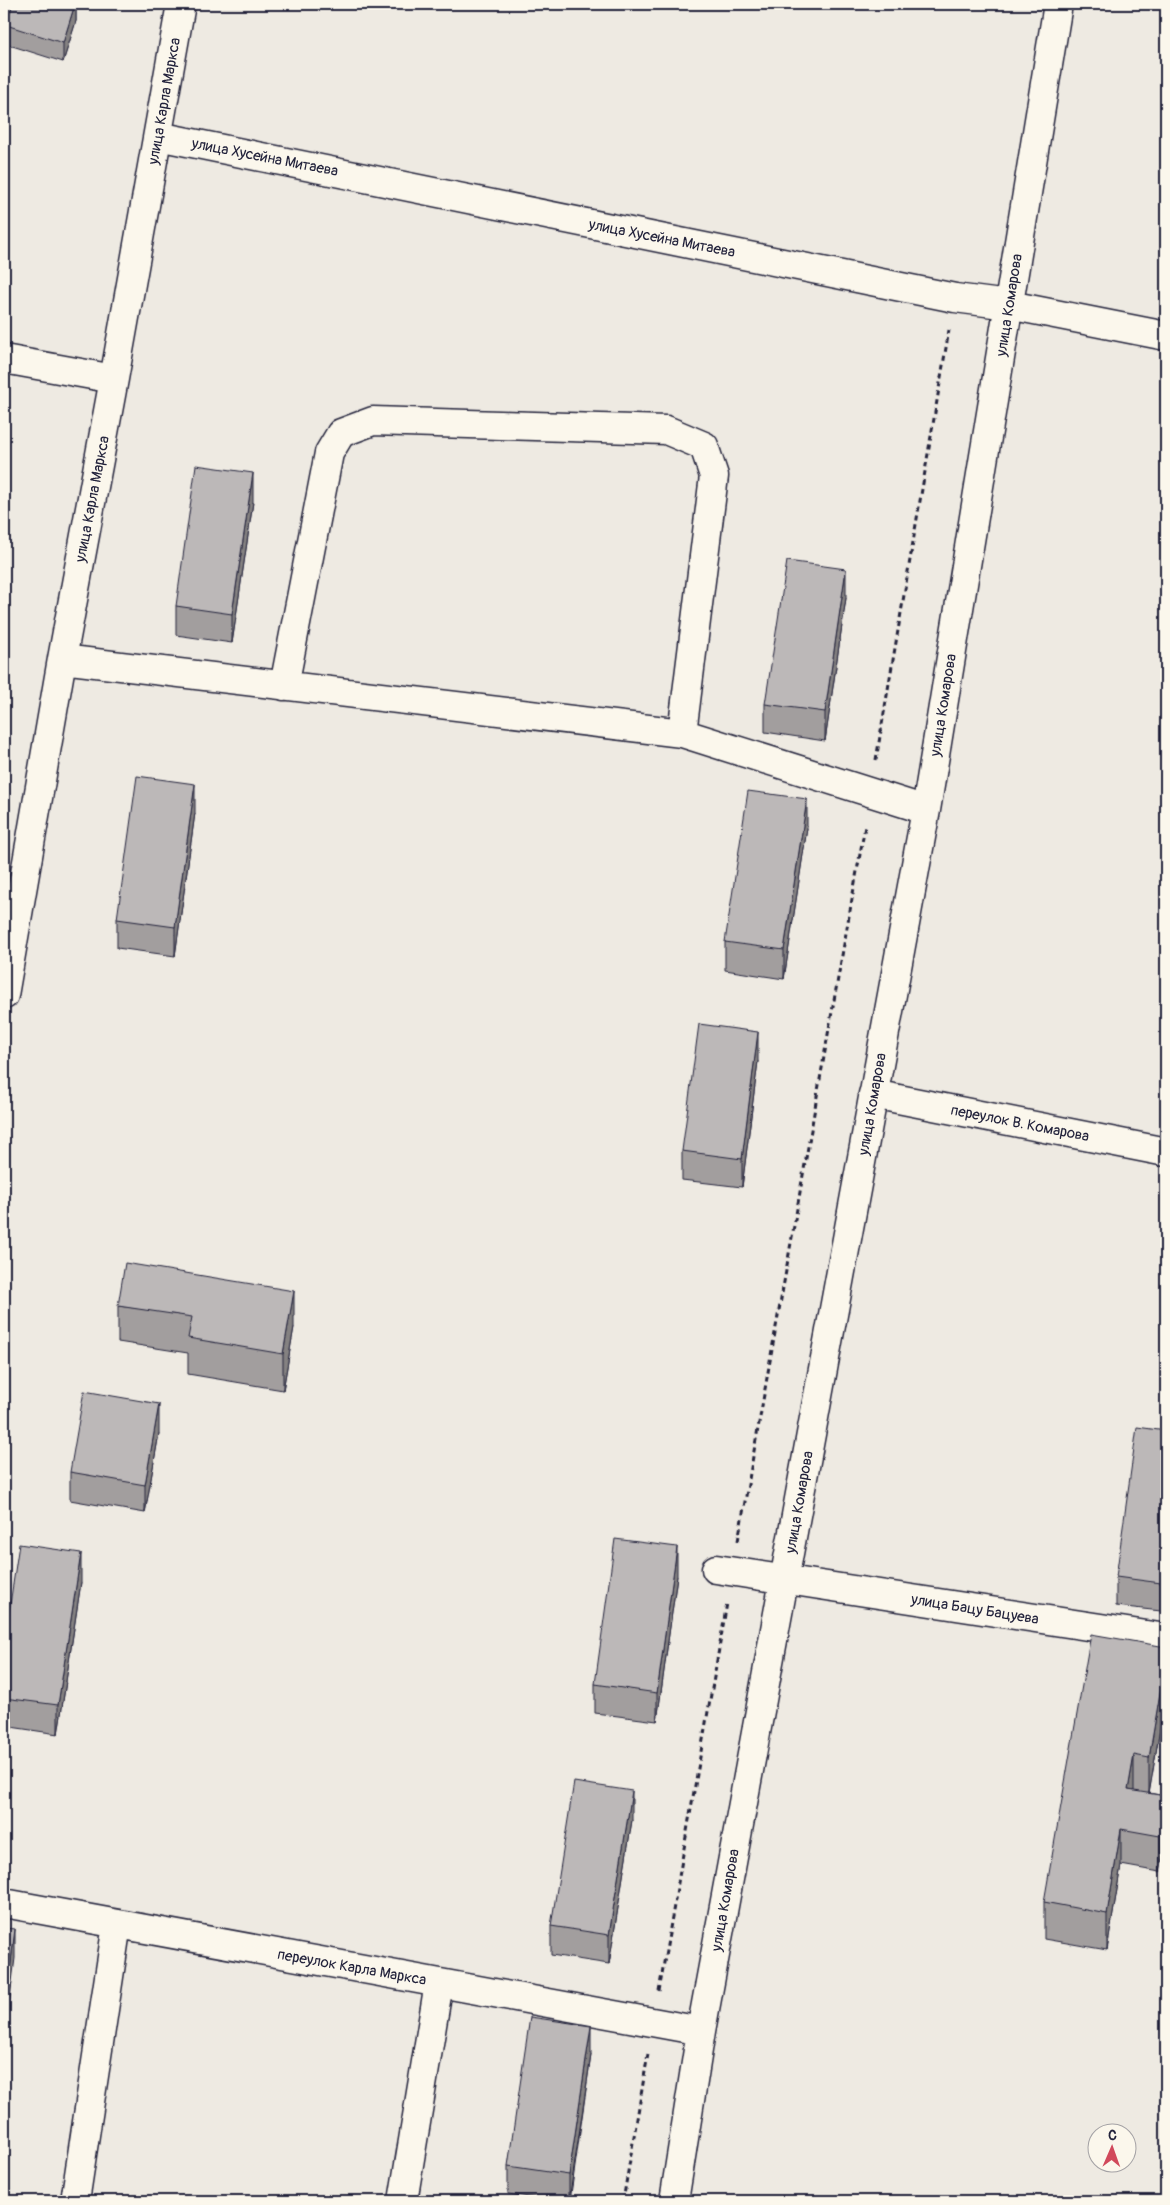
<svg xmlns="http://www.w3.org/2000/svg" width="1170" height="2205" font-family="Pangolin,sans-serif">
  <style>
    .lines { fill: none; stroke-linecap: round; stroke-linejoin: round }
    .minor-casing { stroke: #22223b; stroke-width: 31 }
    .path { stroke: #22223b; stroke-width: 3; stroke-dasharray: 5 4; stroke-linecap: butt }
    .minor { stroke: #fbf7ec; stroke-width: 28 }
    .wall { fill: #a29e9e; stroke: #22223b }
    .shaded-wall { fill: #848181; stroke: #22223b }
    .building { fill: #bcb8b8; stroke: #22223b }
    .labels { text-anchor: middle; stroke-width: 4.5; stroke-linejoin: round; paint-order: stroke }
    .street-label { font-size: 15px; fill: #22223b; stroke: #fbf7ec }
  </style>
  <rect width="100%" height="100%" fill="#eeeae2"/>
  <filter id="ink" filterUnits="userSpaceOnUse"><feTurbulence type="fractalNoise" baseFrequency=".02" numOctaves="2"/><feDisplacementMap in="SourceGraphic" scale="10" xChannelSelector="R" yChannelSelector="G"/><feConvolveMatrix kernelMatrix="1 2 1 2 8 2 1 2 1" color-interpolation-filters="sRGB"/></filter>
  <g filter="url(#ink)">
    <g class="lines">
      <defs>
        <path id="minor" d="M158,136L955,298L1009,305L1166,336
          M4,359L114,379
          M62,659L682,733L926,810
          M284,686L329,453L341,433L373,421L666,430L704,446L714,476L682,733
          M4,995L62,659L114,379L181,4
          M873,1094L1166,1152
          M716,1569L1166,1638
          M4,1903L701,2031
          M75,2201L117,1924
          M403,2201L439,1983
          M674,2201L701,2031L926,810L1058,4"/>
      </defs>
      <use href="#minor" class="minor-casing"/>
      <path class="path" d="M876,760L949,330
        M738,1541L865,826
        M659,1991L727,1603
        M623,2201L648,2054"/>
      <use href="#minor" class="minor"/>
    </g>
    <path class="wall" d="M76,4V21L63,62L6,44V25Z
      M253,502L232,643L176,635V606Z
      M846,598L825,741L765,732V704Z
      M195,813L175,956L117,948V919Z
      M807,828L784,979L725,970V942Z
      M758,1061L742,1187L682,1180V1151Z
      M118,1306L294,1327L283,1390L188,1374V1353L118,1342Z
      M1166,1431V1575L1161,1611L1116,1606V1577Z
      M159,1433L145,1513L70,1500V1472Z
      M677,1576L657,1721L595,1713V1684Z
      M81,1582L58,1734L4,1726V1645Z
      M1166,1647V1693L1149,1793L1166,1796V1837L1160,1872L1121,1865L1107,1950L1044,1939V1902Z
      M632,1820L609,1964L551,1955V1926Z
      M591,2055L570,2201H557L508,2194V2166Z"/>
    <path class="shaded-wall" d="M75,4H76V21L63,62V43Z
      M253,473V502L232,643V614Z
      M846,569V598L825,741V712Z
      M195,784V813L175,956V927Z
      M807,799V828L784,979V950Z
      M758,1032V1061L742,1187V1159Z
      M294,1291V1327L283,1390V1354Z
      M159,1404V1433L145,1513V1485Z
      M1166,1546V1575L1161,1611V1583Z
      M677,1547V1576L657,1721V1693Z
      M81,1553V1582L58,1734V1705Z
      M1166,1657V1693L1149,1794V1758Z
      M1134,1755V1791L1128,1790Z
      M632,1791V1820L609,1964V1935Z
      M1166,1801V1837L1160,1872V1836Z
      M1121,1829V1865L1107,1950V1914Z
      M15,1929V1958L4,2046V2017Z
      M591,2026V2055L569,2201V2175Z"/>
    <path class="building" d="M13,4H75L63,43L6,25Z
      M196,465L253,473L232,614L176,606Z
      M787,561L846,569L825,712L765,704Z
      M137,776L195,784L175,927L117,919Z
      M748,791L807,799L784,950L725,942Z
      M699,1024L758,1032L742,1159L682,1151Z
      M125,1263L294,1291L283,1354L188,1338L192,1317L118,1306Z
      M84,1391L159,1404L145,1485L70,1472Z
      M1137,1427L1166,1431V1546L1161,1583L1116,1577Z
      M615,1539L677,1547L657,1693L595,1684Z
      M19,1544L81,1553L58,1705L4,1698V1645Z
      M1091,1634L1166,1647V1657L1149,1758L1134,1755L1128,1790L1166,1796V1801L1160,1836L1121,1829L1107,1914L1044,1902Z
      M574,1782L632,1791L609,1935L551,1926Z
      M4,1928L15,1929L4,2017Z
      M530,2017L591,2026L569,2175L508,2166Z"/>
  </g>
  <g class="labels">
    <g class="street-label">
      <text transform="translate(164 101) rotate(-80)" y="5">улица Карла Маркса</text>
      <text transform="translate(265 157) rotate(11)" y="5">улица Хусейна Митаева</text>
      <text transform="translate(662 238) rotate(11)" y="5">улица Хусейна Митаева</text>
      <text transform="translate(1009 305) rotate(-81)" y="5">улица Комарова</text>
      <text transform="translate(92 499) rotate(-79)" y="5">улица Карла Маркса</text>
      <text transform="translate(943 705) rotate(-81)" y="5">улица Комарова</text>
      <text transform="translate(872 1104) rotate(-80)" y="5">улица Комарова</text>
      <text transform="translate(1020 1123) rotate(11)" y="5">переулок В. Комарова</text>
      <text transform="translate(799 1502) rotate(-80)" y="5">улица Комарова</text>
      <text transform="translate(975 1609) rotate(9)" y="5">улица Бацу Бацуева</text>
      <text transform="translate(725 1900) rotate(-80)" y="5">улица Комарова</text>
      <text transform="translate(352 1967) rotate(10)" y="5">переулок Карла Маркса</text>
    </g>
  </g>
  <rect width="1170" height="2205" fill="none" stroke="#fbf7ec" stroke-width="20"/>
  <rect x="10" y="10" width="1150" height="2185" fill="none" stroke="#22223b" stroke-width="2" filter="url(#ink)"/>
  <g transform="translate(1112 2148) rotate(2)"><circle r="24" fill="#fbf7ec" stroke="#a4a2a5"/>
  <path d="M0-4L9 19L0 12L-9 19Z" fill="#d1495b"/>
  <text y="-8" font-size="14" font-weight="bold" text-anchor="middle" fill="#22223b">С</text>
  </g>
</svg>
